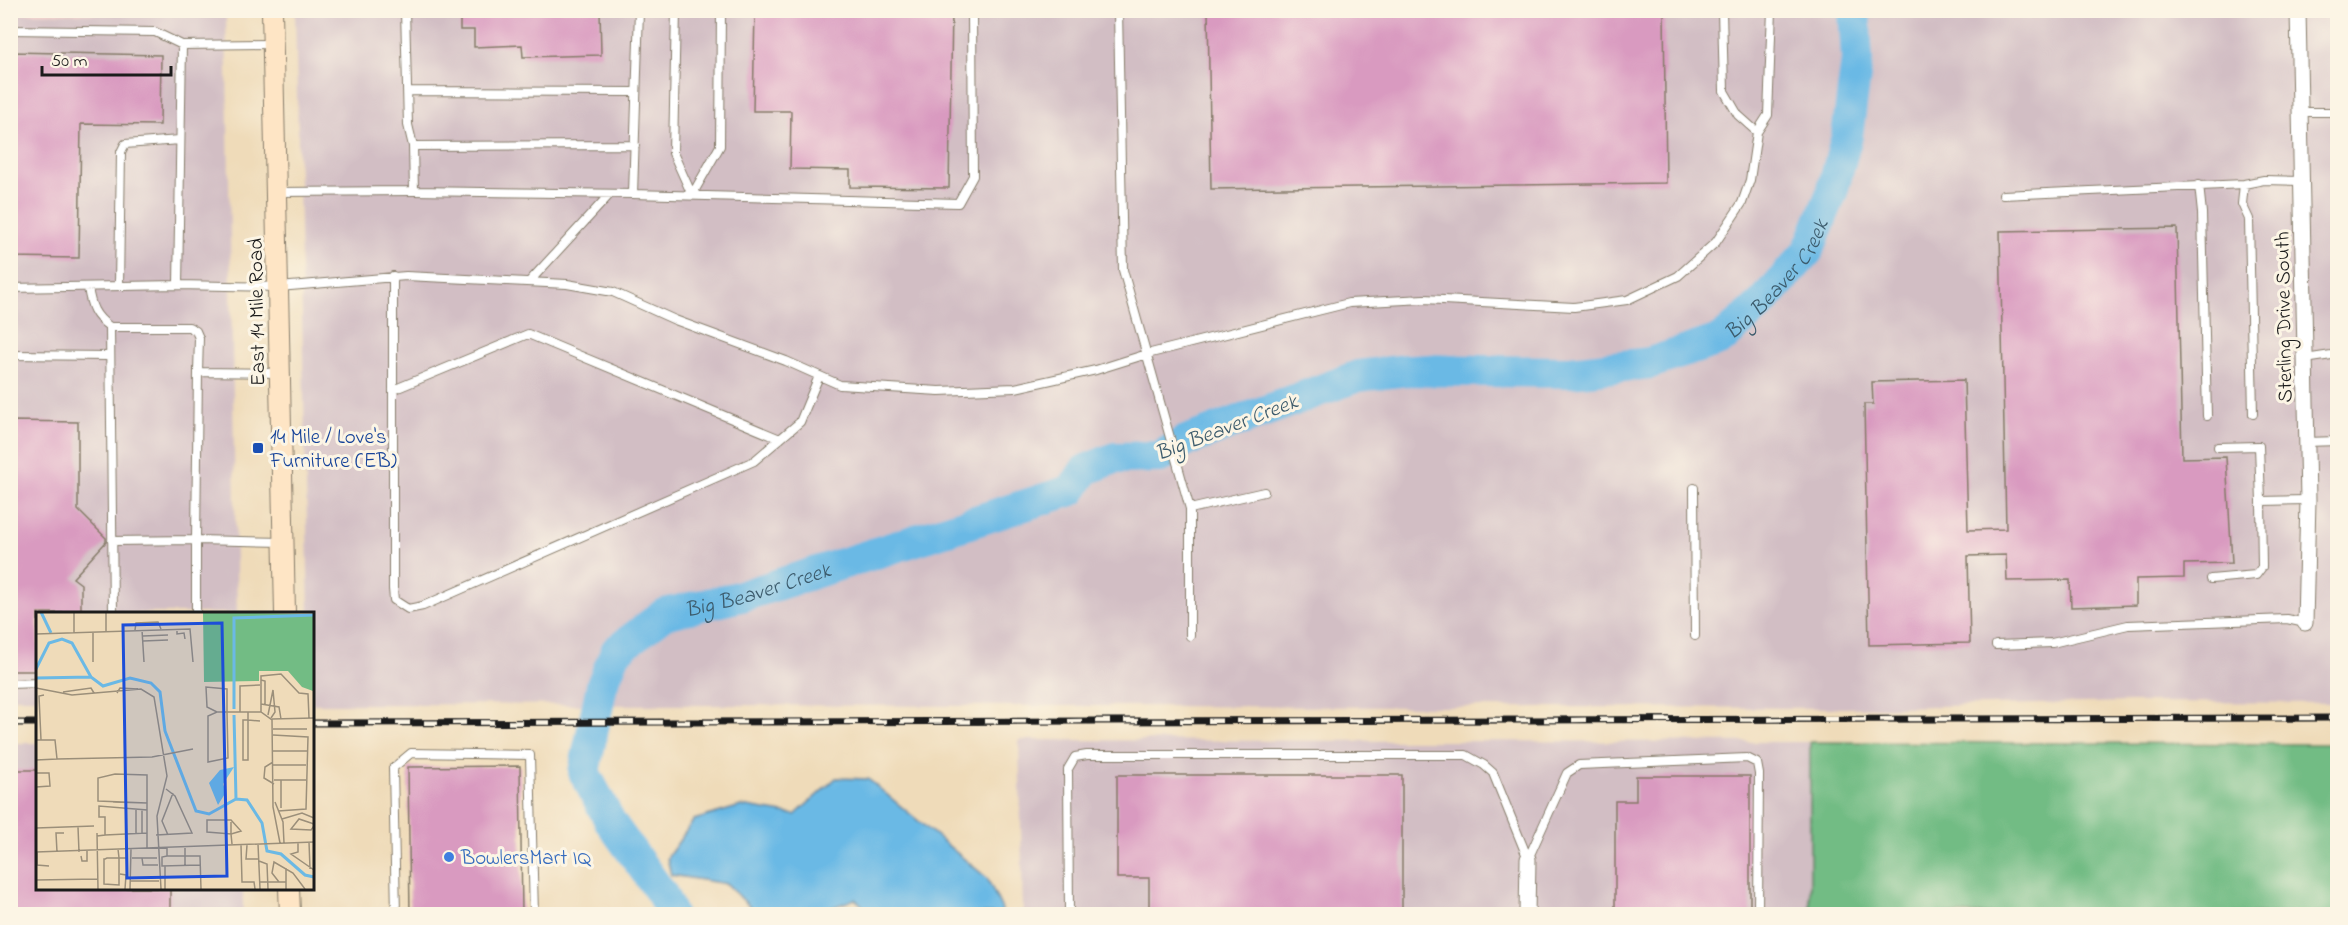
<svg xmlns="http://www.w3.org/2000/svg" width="2348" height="925" font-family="'Indie Flower',sans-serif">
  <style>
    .built { fill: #f7d0ce }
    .industrial { fill: #d2bec4 }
    .forest { fill: #72bc84; stroke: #476c50; stroke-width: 1.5 }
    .water { fill: #6bb9e5; stroke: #446a80; stroke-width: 1.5 }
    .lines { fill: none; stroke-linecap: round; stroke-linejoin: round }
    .river { stroke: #6bb9e5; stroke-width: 32 }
    .building { fill: #d99ac0 }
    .lane-casing { stroke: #867c6a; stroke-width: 10 }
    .street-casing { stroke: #867c6a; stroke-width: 17 }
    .secondary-casing { stroke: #867c6a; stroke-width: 22 }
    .lane { stroke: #fff; stroke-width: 8 }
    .street { stroke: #fff; stroke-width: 15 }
    .secondary { stroke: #fee5c5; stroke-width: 20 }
    .rail-casing { stroke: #1c1c1c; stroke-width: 7 }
    .rail { stroke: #fcf5e5; stroke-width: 4.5; stroke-dasharray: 14; stroke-linecap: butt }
    .transit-dot { fill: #1a4fb4; stroke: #fcf5e5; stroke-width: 2 }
    .shop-dot { fill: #3f7fe0; stroke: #fcf5e5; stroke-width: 2 }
    .labels { text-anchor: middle; stroke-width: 6; stroke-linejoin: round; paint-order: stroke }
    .street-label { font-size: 21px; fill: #1c1c1c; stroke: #fcf5e5 }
    .transit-label { font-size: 21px; fill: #164399; stroke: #fcf5e5; text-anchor: start }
    .shop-label { font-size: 21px; fill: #366cbe; stroke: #fcf5e5; text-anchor: start }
    .water-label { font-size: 22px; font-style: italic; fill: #3c5b6c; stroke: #fcf5e5 }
    .inset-river { fill: none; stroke: #6bb9e5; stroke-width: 3 }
    .inset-road { fill: none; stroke: #9b8f7a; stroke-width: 1.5 }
    .view { fill: #1d4ed8; fill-opacity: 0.15; stroke: #1d4ed8; stroke-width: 3 }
    .inset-edge { fill: none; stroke: #1c1c1c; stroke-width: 3 }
  </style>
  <rect width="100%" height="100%" fill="#fcf5e5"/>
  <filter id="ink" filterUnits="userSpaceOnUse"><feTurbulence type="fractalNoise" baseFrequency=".0167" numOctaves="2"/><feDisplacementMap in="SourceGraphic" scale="12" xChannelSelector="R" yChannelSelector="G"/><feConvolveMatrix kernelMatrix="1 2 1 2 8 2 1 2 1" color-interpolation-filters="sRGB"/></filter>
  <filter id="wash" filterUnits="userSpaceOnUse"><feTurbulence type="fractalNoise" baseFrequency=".008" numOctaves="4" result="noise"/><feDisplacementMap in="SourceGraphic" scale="24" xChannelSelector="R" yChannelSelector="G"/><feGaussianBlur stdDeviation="1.35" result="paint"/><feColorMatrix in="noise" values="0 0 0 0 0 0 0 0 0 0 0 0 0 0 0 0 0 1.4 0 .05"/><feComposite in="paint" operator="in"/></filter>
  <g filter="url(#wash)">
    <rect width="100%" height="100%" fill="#efdbb9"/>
    <path class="built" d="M11,10H226V15L11,13Z"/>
    <path class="industrial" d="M295,11H2337V703L2131,702L1846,708L312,704V613H309Z
      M11,13L226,15L237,613H38L37,698H11Z
      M1019,740L1810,742V914H1023Z
      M10,743H37L38,888H243V914H11Z"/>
    <path class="forest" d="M1810,742L2337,744V914H1810Z"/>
    <path class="water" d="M836,778L868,779L987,878L1002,909L1001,914H872L855,899L814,914H757L727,884L671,875L667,858L694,820L741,806L795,815Z"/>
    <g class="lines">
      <path class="river" id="s1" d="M671,914L662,894L611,823L584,772L602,685L616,651L664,614L742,596L1072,490L1085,470L1115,458L1160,457L1186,441L1358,376L1408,370L1570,372L1650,363L1722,339L1761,304L1808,251L1832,192L1847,136L1857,60L1854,10"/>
    </g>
    <g id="blocks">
      <path class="building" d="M460,10H600L601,55L523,57L522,45L474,47V30H460Z
        M755,10H952L949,188L850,187V170L790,169L791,111H753Z
        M1208,10H1664L1666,183L1211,189Z
        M10,52L161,55L160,125L81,124L79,258L10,257Z
        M2177,228L2182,458L2226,457L2232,563L2184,564V578L2136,579V605L2071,607L2070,580L2007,581L2006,555L1968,556L1970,643L1869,645L1864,404H1873L1872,382L1964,380L1968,530L2006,529L2000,231Z
        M10,421L78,422V510L106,538V542L73,578L81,584V613H38V671H10Z
        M520,766L522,915H410L408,767Z
        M10,770H38V888H170V915H10Z
        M1117,775H1402V915H1149V878H1117Z
        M1636,776H1750V915H1615V801H1636Z"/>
    </g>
  </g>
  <g filter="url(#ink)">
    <use href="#blocks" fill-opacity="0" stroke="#867c6a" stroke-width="1.5"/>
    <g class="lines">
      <defs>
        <path id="lane" d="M405,10L408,125L413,146L414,191
          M676,10L673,153L692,195
          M1118,10L1123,270L1190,509V636
          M10,30L155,32L182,45L272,44
          M408,91L636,92
          M2300,112H2338
          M1757,132L1768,115L1772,10
          M413,146L635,145
          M2244,184L2242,204L2249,219L2253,414
          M2199,185L2202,213L2207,416
          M277,192L414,191L633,194L639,10
          M633,194L958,203L973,176L972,10
          M692,195L720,146L721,10
          M2003,195L2244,184L2264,180L2301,181
          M393,276V589L394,600L408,609L423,606L754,461L800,422L819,376
          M529,282L610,194
          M178,285L182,45
          M119,286L121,152L125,144L180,140
          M10,288L178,285L279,287L406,276L567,284L613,292L675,320L786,361L840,385L939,391L1015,388L1096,370L1147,354L1349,303L1424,299L1574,307L1627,300L1678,276L1716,242L1742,203L1750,180L1757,132L1738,115L1724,91L1722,10
          M88,288C91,306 94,316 110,327
          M10,355L110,356
          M2305,359L2338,354
          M393,390L528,334L780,439
          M2306,442L2338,441
          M2218,447L2259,446L2261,501
          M1694,488L1695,636
          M1190,509L1264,492
          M112,541L196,540L198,372L280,373
          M2211,579L2256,575L2262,567L2261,501L2308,500
          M113,613L110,327H189L196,331L199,338L198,372
          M196,613V540L284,542
          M1996,645L2052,643L2128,625L2287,619L2305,623
          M10,684L38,683
          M1528,859L1567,773L1579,765L1747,758L1757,763L1759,774L1758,914
          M396,914L393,768L411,753L530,755L534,914
          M1069,914L1068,769L1075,757L1087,755H1466L1484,765L1493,773L1528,859"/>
        <path id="street" d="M2298,10L2308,500L2305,623
          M1527,914L1528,859"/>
        <path id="secondary" d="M272,10L285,613
          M289,888L290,914"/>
      </defs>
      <use href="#lane" class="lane-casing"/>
      <use href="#street" class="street-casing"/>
      <use href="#secondary" class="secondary-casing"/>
      <use href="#lane" class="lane"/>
      <use href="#street" class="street"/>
      <use href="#secondary" class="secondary"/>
      <defs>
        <path id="rail" d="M10,723H38
          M312,723L2338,718"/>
      </defs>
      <use href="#rail" class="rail-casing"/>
      <use href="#rail" class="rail"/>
    </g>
  </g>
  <rect class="transit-dot" x="252" y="442" width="12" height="12" rx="3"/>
  <circle class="shop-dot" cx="449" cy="857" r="6"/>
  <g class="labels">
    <g class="street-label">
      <text transform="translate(256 312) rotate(-91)" y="7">East 14 Mile Road</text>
      <text transform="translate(2283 317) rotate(-91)" y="7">Sterling Drive South</text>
    </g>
    <g class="transit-label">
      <text x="270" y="443">14 Mile / Love's<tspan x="270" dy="24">Furniture (EB)</tspan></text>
    </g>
    <g class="shop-label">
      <text x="461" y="864">BowlersMart IQ</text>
    </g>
    <g class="water-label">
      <text dy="8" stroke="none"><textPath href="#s1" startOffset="1546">Big Beaver Creek</textPath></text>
      <text transform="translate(1226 426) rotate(-21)" y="8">Big Beaver Creek</text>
      <text dy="8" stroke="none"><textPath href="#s1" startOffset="450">Big Beaver Creek</textPath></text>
    </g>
  </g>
  <g transform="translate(36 612)">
    <rect width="278" height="278" fill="#efdbb9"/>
    <path d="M167,0L277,2V79L266,75L252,59H223V69L168,70Z" fill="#72bc84"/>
    <path d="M198,155L187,172L190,180L182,193L173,171L184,158Z" fill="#6bb9e5"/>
    <path class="inset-river" d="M5,0L15,21M0,57L13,31L26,27L36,31L55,65M0,66L55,65L67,74L94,66L115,71L124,80L129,119L160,199L173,202L200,187L211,188L226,211L231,239L245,242L269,263L278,265M198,97V6L278,3M198,103L200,187"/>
    <path class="inset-road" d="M38,0V21M70,0V19M141,17V22L148,21L149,27M99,18L100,11L122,10L125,17M106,18L108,50M57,20V50M0,22L154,17L157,50M107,24L132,23M107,29L132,28M225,68L229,69V92M0,76L36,83L105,77L118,85L131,164L121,204L125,277M27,80L55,76L58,81M81,81L84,76L102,77M225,92L243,95L245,107M181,100L171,95L170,75L191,77V100L192,146L172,150V104L181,100H225L236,108L237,195L244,231M204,100V74L224,73M212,100V148H207V108H212L224,109M225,100V64L245,62L263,81L272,82L273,106M232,103L237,78L239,100L235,106M236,107L278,106M237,117H271M237,123L272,125L270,197L242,199M0,128H19L21,147L0,148M5,128L3,84L8,83M237,139H271M21,147L116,145L157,137M237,150L229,155L228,166L238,172M237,153H270M0,161H13L14,174L0,175M238,168H270M245,168V196M77,190L111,191M239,190L247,210L248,231M100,197V222M106,197V221M111,198V163L79,162L62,166V189L111,191M246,207L266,201L278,206M195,210V222L171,220V208H195L205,219L195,222L196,232M278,212L263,207L255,217L275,218L278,214M42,215L43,240M0,216L58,214M61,221L62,277M69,223L111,221M120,223L156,221L139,184L130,177M132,223L126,209L137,181M61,224L69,223V205H63V194L111,198V236M273,230L274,257M262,231V240L255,242L278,258M222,232L224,277M205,233L206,270H218L219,277M211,233L210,247H223M149,234V244H164L165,277M131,235V244H149V253M82,237L83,246V273L68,272V247H69L71,246H91M0,240L278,230M1,240V253L13,254M21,240L20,221H28M45,244L46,249H51V239M131,244L126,245V254L164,253M96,246H121M106,246L107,253H122M223,249L231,252L232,277M129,254V277M84,262L90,263L89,277M0,268L62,267M94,269H123M224,270H250M243,270L236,261L238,250L257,261L269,277M94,277L95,237M250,277V256"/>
    <path class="view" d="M186,11L191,264L91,266L87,13Z"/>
    <rect width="278" height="278" class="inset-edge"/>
  </g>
  <rect width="2348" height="925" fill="none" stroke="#fcf5e5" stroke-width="36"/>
  <path d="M42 66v9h129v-9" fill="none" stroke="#1c1c1c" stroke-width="3"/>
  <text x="51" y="66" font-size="18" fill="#1c1c1c" stroke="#fcf5e5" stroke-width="4.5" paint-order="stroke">50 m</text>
</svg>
